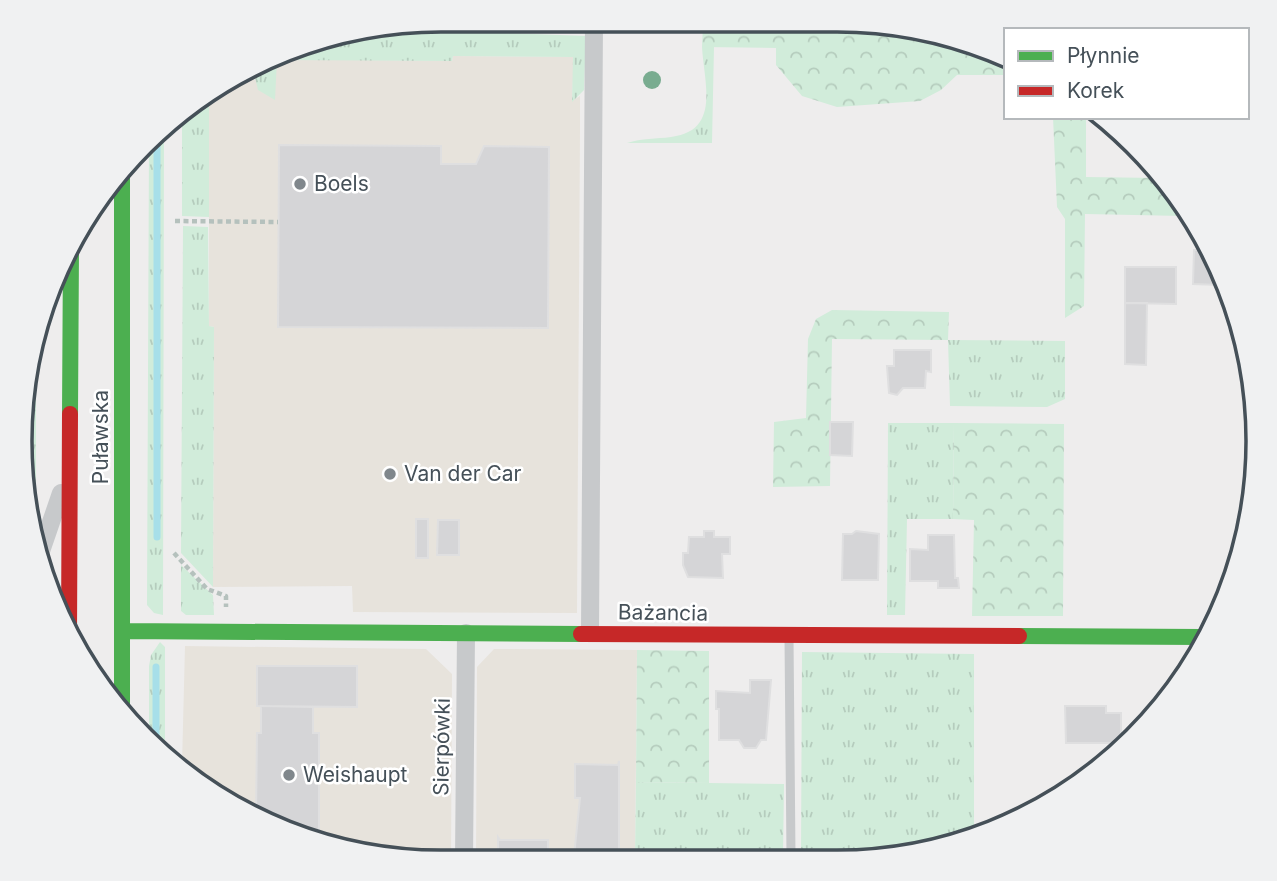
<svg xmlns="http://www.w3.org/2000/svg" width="1277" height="881" font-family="Inter,sans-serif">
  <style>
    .commercial { fill: #e7e3dc }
    .grass { fill: url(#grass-tufts) }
    .forest { fill: url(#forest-crowns) }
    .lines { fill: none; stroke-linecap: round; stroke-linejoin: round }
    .stream { stroke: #a7dfe9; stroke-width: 7 }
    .building { fill: #d5d5d7; stroke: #dfdfe0; stroke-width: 2 }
    .path { stroke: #b5c1bd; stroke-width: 4.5; stroke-dasharray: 5 3.5; stroke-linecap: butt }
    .lane { stroke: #c7c9cb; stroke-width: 9 }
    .street { stroke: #c7c9cb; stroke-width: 18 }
    .fast { stroke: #4caf50; stroke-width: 16 }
    .jam { stroke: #c62828; stroke-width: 16 }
    .tree { fill: #79ac90 }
    .poi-dot { fill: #80878c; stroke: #fff; stroke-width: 2.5 }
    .labels { text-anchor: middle; stroke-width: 5; stroke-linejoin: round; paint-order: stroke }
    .poi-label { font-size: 21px; fill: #455058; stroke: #fff; text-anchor: start }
    .street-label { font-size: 21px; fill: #455058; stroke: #fff }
    .rim { fill: none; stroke: #455058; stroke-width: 3.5 }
  </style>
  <defs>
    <pattern id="grass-tufts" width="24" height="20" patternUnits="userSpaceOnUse" patternTransform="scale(1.75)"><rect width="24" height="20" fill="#d1ecda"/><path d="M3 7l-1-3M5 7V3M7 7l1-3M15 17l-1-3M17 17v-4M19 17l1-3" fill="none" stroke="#b5ccbd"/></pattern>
    <pattern id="forest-crowns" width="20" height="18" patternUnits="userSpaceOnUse" patternTransform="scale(1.75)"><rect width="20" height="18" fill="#d1ecda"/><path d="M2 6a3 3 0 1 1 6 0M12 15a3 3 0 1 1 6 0" fill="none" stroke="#b5ccbd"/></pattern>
  </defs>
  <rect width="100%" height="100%" fill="#eeeded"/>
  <path class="commercial" d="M453,56L574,57L572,101L580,96V128L577,613L353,612L352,586L213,587L214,327L209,326V89L253,69L254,80L277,59L452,61Z
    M185,646L426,649L452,674L451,862L279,830L182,765Z
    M494,649L637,650L635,858L476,861L477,667Z"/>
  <path class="grass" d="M373,28L586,36L584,90L572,102L573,57L453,56L452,61L277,60L275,100L258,90L253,69L331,34Z
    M702,47H714L712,143H627C642,138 656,139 671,137C721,131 704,83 702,47Z
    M209,89V217L182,216V112Z
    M164,128L163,615L154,613L147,605L149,140Z
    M183,226L208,227L209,326L214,327L213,587L181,553Z
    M36,338V530L35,544L27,522L23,386Z
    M948,340L1065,341V399L1047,407L950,406Z
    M888,423H954L953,519H907L905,615H887Z
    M181,565L213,595L214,615H186L181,611Z
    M160,642L165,647V753L149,743V666L151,655Z
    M802,652L974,654V835L918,854L801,856Z
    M636,782L784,784L783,856L635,858Z"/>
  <path class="forest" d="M703,24L918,27L1006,57V75H957L941,90L920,101L837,107L802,96L776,65V48L702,47Z
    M1053,117H1086V177L1158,178L1183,216L1085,214L1084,306L1065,318V219L1057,207Z
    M832,310L949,312L948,340L832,339L830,486L773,487L774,422L806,418L808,339L816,319Z
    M954,423L1064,424L1063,616H972L974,520L953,519Z
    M637,650L709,651V783L636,782Z"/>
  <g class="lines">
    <path class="stream" d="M157,134V537
      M156,747V667"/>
  </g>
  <path class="building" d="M279,145L441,146V164H476L484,146L549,147L548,328L278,327Z
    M1194,250H1206L1220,272V285L1193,284Z
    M1125,267H1176V304L1125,303Z
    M1220,281H1226L1231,304H1221Z
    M1125,303H1147L1146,365L1125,364Z
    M894,350H931V372L926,371L925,388H903L897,395L889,393L887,366H894Z
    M830,422H853L852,456L830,455Z
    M416,519H428V558H416Z
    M438,520H459V555H437Z
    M704,531H714V537H730V554H722L723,578L688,577L683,565V553H688L689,537H704Z
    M856,531L879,534L878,580H842L843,534H852Z
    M928,535H954L955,578H958L959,588H938V581H910V549L928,550Z
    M257,666H357V707L257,706Z
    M750,680H771L766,740H761L756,748H744L739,740H719V709H716V691L750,693Z
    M261,706L313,707V733H319V837L279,830L256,815L257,733H261Z
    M1065,706H1106V713H1121V743H1066Z
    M619,761V859L498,861V837L500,840H548V855L574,856L580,798H575V764L618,765Z"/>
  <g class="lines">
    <path class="path" d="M175,221L278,222
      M174,553L207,589L226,596V607"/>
    <path class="lane" d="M789,638L791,856"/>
    <path class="street" d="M39,557L61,493
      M590,633L594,22
      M464,861L466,633"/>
    <path class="fast" d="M122,165V710
      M70,414L71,248
      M122,631L581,634
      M1019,636L1202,637"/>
    <path class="jam" d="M581,634L1019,636
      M69,635L70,414"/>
  </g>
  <circle class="tree" cx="652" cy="80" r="9"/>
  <g class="poi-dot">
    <circle cx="300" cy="184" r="7"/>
    <circle cx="390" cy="474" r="7"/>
    <circle cx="289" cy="775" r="7"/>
  </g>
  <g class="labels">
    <g class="poi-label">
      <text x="314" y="191">Boels</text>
      <text x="404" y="481">Van der Car</text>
      <text x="303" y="782">Weishaupt</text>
    </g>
    <g class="street-label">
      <text transform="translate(101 437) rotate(-90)" y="7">Puławska</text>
      <text transform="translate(663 613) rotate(1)" y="7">Bażancia</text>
      <text transform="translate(442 747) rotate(-89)" y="7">Sierpówki</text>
    </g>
  </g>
  <path d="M0 0H1277V881H0ZM441 32H837A409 409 0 0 1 1246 441V441A409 409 0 0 1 837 850H441A409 409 0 0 1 32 441V441A409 409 0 0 1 441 32Z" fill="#f0f1f2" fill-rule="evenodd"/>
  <path class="rim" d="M441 32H837A409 409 0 0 1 1246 441V441A409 409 0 0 1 837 850H441A409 409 0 0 1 32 441V441A409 409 0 0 1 441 32Z"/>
  <rect x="1004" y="28" width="245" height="91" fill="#ffffff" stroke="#b5b9bc" stroke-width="2"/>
  <rect x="1018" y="51" width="35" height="10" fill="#4caf50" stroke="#b5b9bc" stroke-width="2"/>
  <text x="1067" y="63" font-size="21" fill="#455058">Płynnie</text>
  <rect x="1018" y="86" width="35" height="10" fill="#c62828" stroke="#b5b9bc" stroke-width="2"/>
  <text x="1067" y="98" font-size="21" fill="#455058">Korek</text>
</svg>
